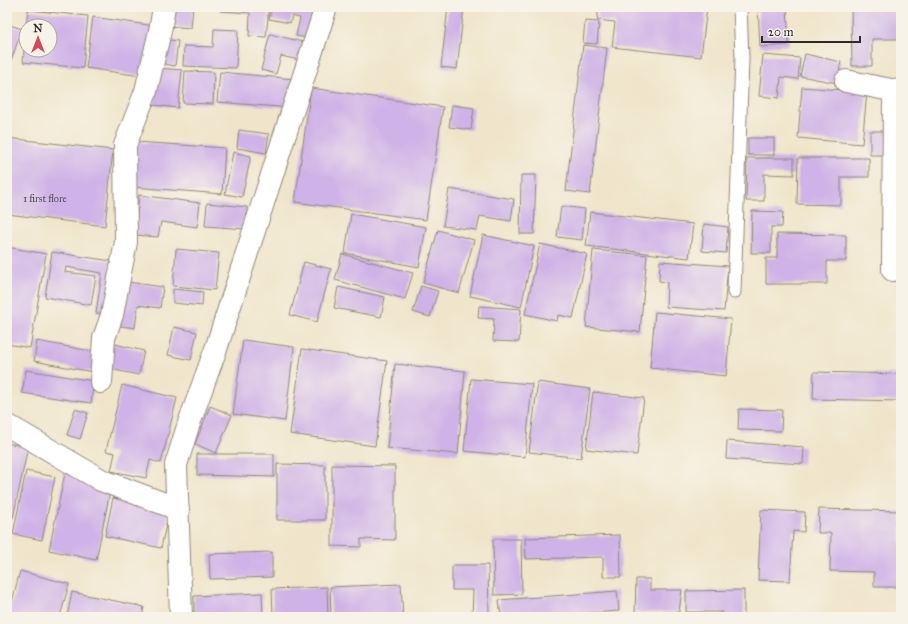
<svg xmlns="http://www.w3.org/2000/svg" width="908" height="624" font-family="'IM FELL Great Primer',serif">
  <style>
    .building { fill: #cfb2e7 }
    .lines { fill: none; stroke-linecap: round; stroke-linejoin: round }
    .lane-casing { stroke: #8e887a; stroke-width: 15 }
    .street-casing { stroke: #8e887a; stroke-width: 24 }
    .lane { stroke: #fff; stroke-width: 13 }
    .street { stroke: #fff; stroke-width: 22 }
    .labels { text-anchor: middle; stroke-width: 3; stroke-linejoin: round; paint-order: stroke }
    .number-label { font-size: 10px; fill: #544d5a }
  </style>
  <rect width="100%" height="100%" fill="#f7f3e8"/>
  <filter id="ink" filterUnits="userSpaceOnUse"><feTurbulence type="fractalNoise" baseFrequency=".025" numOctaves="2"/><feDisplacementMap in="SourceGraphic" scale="8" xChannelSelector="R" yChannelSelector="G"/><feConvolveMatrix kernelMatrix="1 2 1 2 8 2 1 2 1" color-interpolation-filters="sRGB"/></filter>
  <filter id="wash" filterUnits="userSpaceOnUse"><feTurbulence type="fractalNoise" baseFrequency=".012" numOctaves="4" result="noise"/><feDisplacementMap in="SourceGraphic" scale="16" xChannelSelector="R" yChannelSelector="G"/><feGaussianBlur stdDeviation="0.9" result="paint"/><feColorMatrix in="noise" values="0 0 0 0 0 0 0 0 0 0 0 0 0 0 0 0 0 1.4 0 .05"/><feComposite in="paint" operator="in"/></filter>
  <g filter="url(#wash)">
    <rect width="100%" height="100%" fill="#f0e5ca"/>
    <g id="blocks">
      <path class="building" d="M170,7H193L191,28L168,26Z
        M220,7H269L266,37L249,36L250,13L220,11Z
        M272,7H321L314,39L296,36L300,18L292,16L290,23L269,19Z
        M448,7H464L457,69L441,67Z
        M599,7H707L701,57L612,47L615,22L597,20Z
        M758,7H787L789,45L760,47Z
        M851,7H899V39H872V66H852Z
        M28,10L88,16L83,68L23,62L25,39H26V50H50V26H26Z
        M93,17L155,26L148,77L86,68Z
        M585,21L599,22L597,44L583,43Z
        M7,24L22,29L7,72Z
        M214,29L238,30L236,68L183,66L184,46L213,47Z
        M270,34L303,42L299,60L281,56L276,74L261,70Z
        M162,39L178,41L175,66L159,63Z
        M583,45L607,48L590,194L566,191Z
        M805,54L841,62L837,83L800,76Z
        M763,55L800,58L798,79L781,77L779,98L759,96Z
        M157,68L182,70L178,108L153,105Z
        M185,71L214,72L213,104L183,103Z
        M220,72L294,79L291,108L217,102Z
        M802,87L867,92L862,144L798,138Z
        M311,88L443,107L426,220L295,202Z
        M452,105L474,108L471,130L449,127Z
        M239,130L269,134L266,153L237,148Z
        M870,131H888L887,155H870Z
        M7,138L113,150L105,226L7,214Z
        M748,138H774V155H748Z
        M136,142L225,148L222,194L133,187Z
        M233,152L251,156L242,197L225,194Z
        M747,158H794V175L764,174V201H746Z
        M798,158H869V177H841V205L797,204Z
        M521,175H536L534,234H520Z
        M449,189L514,199L511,221L480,216L477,230L443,226Z
        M139,195L200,203L197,227L161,222L158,237L135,235Z
        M207,203L247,207L246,229L205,226Z
        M561,206L585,209L582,240L557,237Z
        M752,211L783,212L782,227H771V253H751Z
        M590,212L693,224L689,258L586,246Z
        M351,214L426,227L419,267L345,253Z
        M704,224L728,227L726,253L702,251Z
        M438,230L474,240L459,293L423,283Z
        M777,234L846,235V261H827V284H766V258H777Z
        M483,235L534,246L521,307L470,296Z
        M540,244L587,254L573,318L558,315L557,321L525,314Z
        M7,247L46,254L30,348L7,344Z
        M176,249L219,253L215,290L173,286Z
        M593,250L647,255L640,332L586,327Z
        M52,252L118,262L109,314L96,313L102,273L66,267L65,272L96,276L91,305L45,297Z
        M342,254L413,273L405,299L335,280Z
        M660,261L728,266L724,311L666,307L667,282L659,281Z
        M304,262L331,269L317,322L290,315Z
        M121,281L163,287L160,308L138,305L135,328L114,325Z
        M421,286L438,291L430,317L413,312Z
        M338,287L385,297L381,317L334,308Z
        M173,289L203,292L202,306L173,303Z
        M479,306L521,309L519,342L493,341L494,319L478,318Z
        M655,312L731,319L726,376L650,368Z
        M174,327L197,332L191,360L168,355Z
        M243,340L294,347L285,421L233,414Z
        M37,341L96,352L93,372L34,361Z
        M111,343L144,351L139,375L105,368Z
        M302,349L387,361L375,446L290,434Z
        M395,364L465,371L458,454L387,448Z
        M26,370L94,381L91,403L22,393Z
        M814,372L901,374V401L813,399Z
        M471,379L532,384L525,457L464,451Z
        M538,382L590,389L581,458L529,452Z
        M122,385L177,398L161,463L150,460L146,478L111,471L115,453L106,451Z
        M593,392L644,398L637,455L586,449Z
        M210,406L232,415L216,453L195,444Z
        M75,409L88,413L80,439L67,435Z
        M739,409L782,410L781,431L738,430Z
        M727,441L804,447L803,464L726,459Z
        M7,443L28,447L13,518L7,516Z
        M197,454H274V477L197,475Z
        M277,464L325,465V520H277Z
        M332,465L395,466V540L361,539V547L332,546Z
        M26,471L55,477L42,540L13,534Z
        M65,473L110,491L96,560L49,550Z
        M113,498L169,511L161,548L105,536Z
        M819,509L901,511V587H874V572L830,571L831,533H818Z
        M761,510L805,512L804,532L793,531L790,581L758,580Z
        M620,535L621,577H603V557L526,559L525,538Z
        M493,539H521L522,594L494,595Z
        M272,552V577L210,579L209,554Z
        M452,565H488L489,617H472L473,590H452Z
        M20,571L69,584L60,617H8Z
        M636,579H650V590H682L679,612L635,613Z
        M401,584L403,617H331L330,587Z
        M327,587L328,617H273L272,589Z
        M744,590V617H722V612H686V591Z
        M617,591L619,611L538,617H501L499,600Z
        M72,592L144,607L142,617H67Z
        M262,593L263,617H194V596Z"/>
    </g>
  </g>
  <g filter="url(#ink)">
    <use href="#blocks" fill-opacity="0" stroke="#8e887a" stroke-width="1"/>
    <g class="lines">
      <defs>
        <path id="lane" d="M734,292L742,58L740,7"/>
        <path id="street" d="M846,81L901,92
          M893,270L894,91
          M101,382L104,338L112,315L126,242L125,145L146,91L160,31L164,7
          M7,425L101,480L178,509
          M181,617L176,465L188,426L217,346L326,7"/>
      </defs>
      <use href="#lane" class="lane-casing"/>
      <use href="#street" class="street-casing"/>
      <use href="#lane" class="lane"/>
      <use href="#street" class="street"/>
    </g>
  </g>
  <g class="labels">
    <g class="number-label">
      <text x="45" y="202">1 first flore</text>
    </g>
  </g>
  <rect width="908" height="624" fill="none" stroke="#f7f3e8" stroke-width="24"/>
  <g transform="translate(38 38)"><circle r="19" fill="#f7f3e8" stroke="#a5a39c"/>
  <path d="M0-3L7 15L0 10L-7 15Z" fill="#d1495b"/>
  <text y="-6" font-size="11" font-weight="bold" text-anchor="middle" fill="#2b2b2b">N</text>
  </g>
  <path d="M762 36v6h98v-6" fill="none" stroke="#2b2b2b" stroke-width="2"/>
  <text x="768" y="36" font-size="12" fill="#2b2b2b" stroke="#f7f3e8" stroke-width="3" paint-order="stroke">20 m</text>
</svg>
